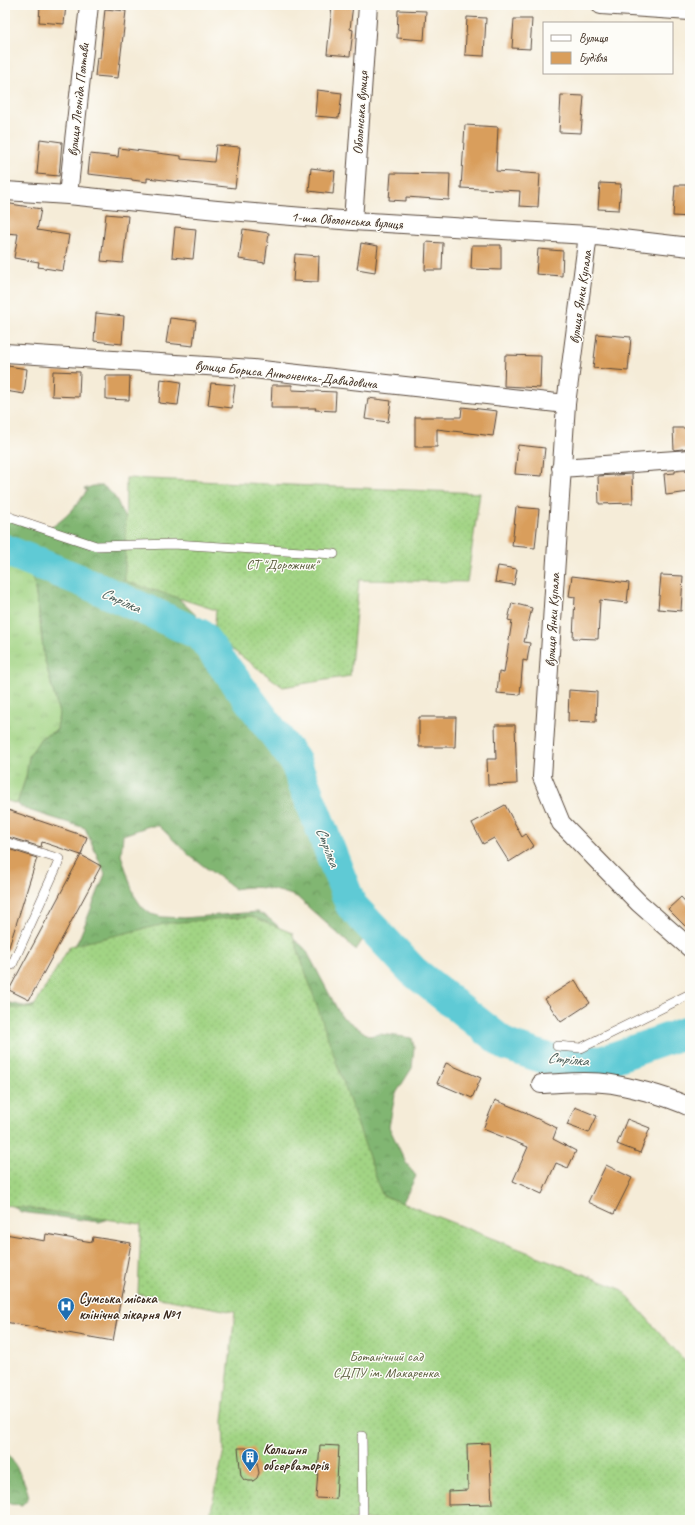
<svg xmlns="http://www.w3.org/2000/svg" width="695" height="1525" font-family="Caveat,sans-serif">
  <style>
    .grass { fill: url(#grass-tufts); stroke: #6e7f51 }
    .forest { fill: url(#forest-crowns); stroke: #5e7048 }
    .garden { fill: url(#garden-dots); stroke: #6e7f51 }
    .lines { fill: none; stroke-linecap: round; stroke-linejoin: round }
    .river { stroke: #5ecad5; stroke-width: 32 }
    .building { fill: #d99e5b }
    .lane-casing { stroke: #57473a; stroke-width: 10 }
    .street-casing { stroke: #57473a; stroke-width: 20 }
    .lane { stroke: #fff; stroke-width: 9 }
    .street { stroke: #fff; stroke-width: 18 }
    .labels { text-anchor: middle; stroke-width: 3; stroke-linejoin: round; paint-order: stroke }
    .street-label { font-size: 14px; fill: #3b2a1e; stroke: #fdfcf7 }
    .park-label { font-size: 14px; fill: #5a5d3d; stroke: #fdfcf7 }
    .poi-label { font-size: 14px; font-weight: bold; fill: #3b2a1e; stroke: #fdfcf7; text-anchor: start }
    .water-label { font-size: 15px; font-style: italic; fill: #465a55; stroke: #fdfcf7 }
  </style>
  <defs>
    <pattern id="grass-tufts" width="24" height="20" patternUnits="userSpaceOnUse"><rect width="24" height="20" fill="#a2d484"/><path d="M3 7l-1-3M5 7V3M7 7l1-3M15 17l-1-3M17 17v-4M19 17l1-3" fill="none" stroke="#8cb672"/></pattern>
    <pattern id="forest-crowns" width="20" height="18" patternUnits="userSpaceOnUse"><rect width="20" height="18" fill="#81b672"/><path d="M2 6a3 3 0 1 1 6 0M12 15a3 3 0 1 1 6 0" fill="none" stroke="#6b945d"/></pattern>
    <pattern id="garden-dots" width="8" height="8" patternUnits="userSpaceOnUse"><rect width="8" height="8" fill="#a2d484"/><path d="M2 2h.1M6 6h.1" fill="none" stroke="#8cb672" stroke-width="1.8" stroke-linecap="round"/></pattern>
  </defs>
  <rect width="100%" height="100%" fill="#fdfcf7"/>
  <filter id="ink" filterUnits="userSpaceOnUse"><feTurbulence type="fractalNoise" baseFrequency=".025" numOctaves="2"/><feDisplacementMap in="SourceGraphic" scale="8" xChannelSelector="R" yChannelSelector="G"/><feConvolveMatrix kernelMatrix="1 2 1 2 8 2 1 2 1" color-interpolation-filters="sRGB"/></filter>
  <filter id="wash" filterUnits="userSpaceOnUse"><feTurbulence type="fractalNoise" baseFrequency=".012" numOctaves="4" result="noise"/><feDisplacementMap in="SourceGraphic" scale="16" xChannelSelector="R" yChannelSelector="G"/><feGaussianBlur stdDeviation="0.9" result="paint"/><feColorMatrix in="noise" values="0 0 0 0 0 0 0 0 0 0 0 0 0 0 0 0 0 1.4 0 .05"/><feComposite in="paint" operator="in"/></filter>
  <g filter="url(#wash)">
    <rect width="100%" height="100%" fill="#f5ecd8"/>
    <path class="grass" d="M5,566L28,569L34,583L39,613L44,657L59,713L57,730L41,738L30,756L26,777L17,804L5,800Z"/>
    <path class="forest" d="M93,486H103C113,493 118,500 121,511L170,590L219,638L234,655L273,727L319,798L324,808L329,840L369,930L356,950L297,897C279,890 254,884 235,889L190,856L159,826H149L123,835L121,855L134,895L142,907L151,914L162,917L184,918L257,912C270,917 278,927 288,935C295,941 300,943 306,950L341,1016L369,1036L380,1034L412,1038L414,1047L412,1068L395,1095L389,1127L406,1163L416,1176L397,1214L298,1245L109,1219L99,1222L21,1212L5,1199V1002L28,1007L38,1004L79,939L105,874L85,828L25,809L17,804L26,777L29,756L41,738L57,730L59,713L44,657L39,613L34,583L28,569L5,566V518L52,527C66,518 78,505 87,490L84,489Z
      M5,1451C16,1464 25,1480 29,1497L22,1505L5,1502Z"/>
    <path class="garden" d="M126,478L480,493L467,582L359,580L350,676L283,687L214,636L216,610L125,581Z
      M251,916L292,933L382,1195L621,1289L690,1367V1520H209L224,1450L223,1421L235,1312L138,1294L141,1224L5,1205V1008H33L70,946L169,923Z"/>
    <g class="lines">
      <path class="river" d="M5,550L82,581L201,635L295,761L351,905L413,971L506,1045L548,1059L601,1062L690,1031"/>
    </g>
    <g id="blocks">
      <path class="building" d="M40,5H66L64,24L39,22Z
        M332,5H353L350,29L353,30L350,56L327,54Z
        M105,9L126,11L118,78L95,76L97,57L100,58Z
        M398,10L426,11L424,40L397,38Z
        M467,17L486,18L484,56L465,55Z
        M514,19H532L530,49L512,48Z
        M317,90L342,93L339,118L315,116Z
        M561,95L584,96L581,133L559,132Z
        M465,125L498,127L496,171L540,174L538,207L519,206L520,191L461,188Z
        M40,139L62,142L59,176L37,174Z
        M216,145L240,147L235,188L147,178V182L132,180V179L88,174L90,154L118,157L119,148L181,156V159L214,162Z
        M311,168L335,171L333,194L309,191Z
        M391,173L450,174L449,200L406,197V201L389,200Z
        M600,183L621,184L619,210L598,209Z
        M675,185H690V217L673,216Z
        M5,203L41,209L37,230L69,235L63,271L38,267L39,262L14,258L18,234L5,233Z
        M106,214L128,216L123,263L101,261Z
        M175,227L196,229L193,259L172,257Z
        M243,229L269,233L265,263L239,259Z
        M426,242L443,243L442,270H425Z
        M361,243L378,246L375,272L357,269Z
        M472,245H501V270L471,269Z
        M538,249L563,251L562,276L536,274Z
        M295,254L319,256L318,282L293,281Z
        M96,313L124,316L122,344L94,341Z
        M170,318L196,321L193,346L166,343Z
        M597,334L631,337L628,371L593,368Z
        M505,355L541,356L540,388L504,386Z
        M8,366L27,369L24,394L5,391Z
        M53,371L80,372L79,397L52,396Z
        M106,376H130L129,400L106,399Z
        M161,379L181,382L178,405L159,403Z
        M211,383L235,385L232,408L208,405Z
        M272,385H292V390L336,392L335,411L315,410L316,408H271Z
        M368,398L391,401L388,422L365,419Z
        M462,407L497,411L493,436L437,429V447H415V417H461Z
        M673,428H690V448L674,450Z
        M518,445L545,448L542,476L515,474Z
        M688,470L690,492L666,495L664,474L675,473V471Z
        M632,474L633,503L599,504L598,476Z
        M516,507L539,509L535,548L512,546Z
        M498,566L517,569L514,585L495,582Z
        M661,575L683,576L681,611L658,609Z
        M572,576L629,583L627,603L600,600L598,639L573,638L575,597L569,596Z
        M512,603L532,608L524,642L530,643L527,661L523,660L520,695L497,693L499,672L504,673L512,621L508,620Z
        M569,690L597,692L596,722L568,721Z
        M419,717H456L455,747H419Z
        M495,725H515L517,784L488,785L487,759H496Z
        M505,805L522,837L526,834L534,846L509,862L494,838L483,844L472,823Z
        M5,809L87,837L81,855L42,842L41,847L5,836Z
        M5,848L37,858L8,950L5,949Z
        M81,855L101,866L29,1000L9,990Z
        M681,897L690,907V931L668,909Z
        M575,980L590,1003L561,1022L545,999Z
        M446,1063L481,1078L472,1098L437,1083Z
        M495,1100L527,1113V1114L557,1128L553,1139L576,1151L568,1168L556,1163L542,1194L513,1181L528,1147L483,1129Z
        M575,1107L597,1116L589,1133L567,1125Z
        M627,1119L650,1128L640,1153L617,1144Z
        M606,1165L632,1178L614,1214L588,1202Z
        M5,1234L45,1241L46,1234L92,1242L93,1237L131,1243L113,1341L5,1322Z
        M489,1443L492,1504L448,1505V1491L468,1490L467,1444Z
        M320,1445L339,1446L336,1499L316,1498Z
        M238,1448H254L259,1473L257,1478L253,1481H249L244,1480L241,1476Z"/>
    </g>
  </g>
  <g filter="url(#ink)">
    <use href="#blocks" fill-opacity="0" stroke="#57473a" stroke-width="1"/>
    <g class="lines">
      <defs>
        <path id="lane" d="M5,514L12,518L96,546L174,544L334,554
          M5,842L60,859L12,965
          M557,1046L581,1048L690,994
          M362,1436L363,1520"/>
        <path id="street" d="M601,5L690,11
          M5,191L68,195L217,210L353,221L588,235L690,247
          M68,195L89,5
          M353,221L368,5
          M588,235L566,404L542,777L561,823L639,903L690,948
          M5,353L253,369L566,404
          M561,468L690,459
          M541,1084C564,1083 589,1080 612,1084C639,1089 666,1096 690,1107"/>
      </defs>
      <use href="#lane" class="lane-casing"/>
      <use href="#street" class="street-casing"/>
      <use href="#lane" class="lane"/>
      <use href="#street" class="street"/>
    </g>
  </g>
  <defs>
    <symbol id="hospital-pin" viewBox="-11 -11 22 30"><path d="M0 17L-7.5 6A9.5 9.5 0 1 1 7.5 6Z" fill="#1f6fb2" stroke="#fdfcf7"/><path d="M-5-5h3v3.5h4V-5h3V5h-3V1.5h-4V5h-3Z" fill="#fff"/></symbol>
    <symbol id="building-pin" viewBox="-11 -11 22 30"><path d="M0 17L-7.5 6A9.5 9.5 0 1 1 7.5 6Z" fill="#1f6fb2" stroke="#fdfcf7"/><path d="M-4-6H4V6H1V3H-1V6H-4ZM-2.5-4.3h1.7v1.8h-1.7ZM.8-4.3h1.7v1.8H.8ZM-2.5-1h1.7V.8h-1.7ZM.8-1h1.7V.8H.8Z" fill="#fff"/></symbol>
  </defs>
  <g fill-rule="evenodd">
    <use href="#hospital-pin" x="56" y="1296" width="20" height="27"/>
    <use href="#building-pin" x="240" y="1447" width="20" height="27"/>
  </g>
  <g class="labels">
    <g class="street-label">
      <text transform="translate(78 100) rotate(-84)" y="5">вулиця Леоніда Полтави</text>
      <text transform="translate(360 113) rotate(-86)" y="5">Оболонська вулиця</text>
      <text transform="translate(347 220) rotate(4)" y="5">1-ша Оболонська вулиця</text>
      <text transform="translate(580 297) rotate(-82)" y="5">вулиця Янки Купала</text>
      <text transform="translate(286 374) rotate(6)" y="5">вулиця Бориса Антоненка-Давидовича</text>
      <text transform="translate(552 620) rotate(-87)" y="5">вулиця Янки Купала</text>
    </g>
    <g class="park-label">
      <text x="282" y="569">СТ "Дорожник"</text>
      <text x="386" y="1361">Ботанічний сад<tspan x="386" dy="16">СДПУ ім. Макаренка</tspan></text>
    </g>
    <g class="poi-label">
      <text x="79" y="1303">Сумська міська<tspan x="79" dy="16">клінічна лікарня №1</tspan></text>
      <text x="263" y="1454">Колишня<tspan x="263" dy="16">обсерваторія</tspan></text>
    </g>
    <g class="water-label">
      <text transform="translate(121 600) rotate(24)" y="5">Стрілка</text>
      <text transform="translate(328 847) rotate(69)" y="5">Стрілка</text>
      <text transform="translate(568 1059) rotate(5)" y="5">Стрілка</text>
    </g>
  </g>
  <rect width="695" height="1525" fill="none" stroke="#fdfcf7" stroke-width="20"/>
  <rect x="543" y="22" width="130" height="52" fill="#fdfcf7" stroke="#afa8a0"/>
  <rect x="551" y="35" width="20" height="6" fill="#ffffff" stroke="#afa8a0"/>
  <text x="579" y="42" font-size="12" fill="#3b2a1e">Вулиця</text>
  <rect x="551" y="52" width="20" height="12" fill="#d99e5b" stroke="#afa8a0"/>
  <text x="579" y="62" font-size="12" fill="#3b2a1e">Будівля</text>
</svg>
